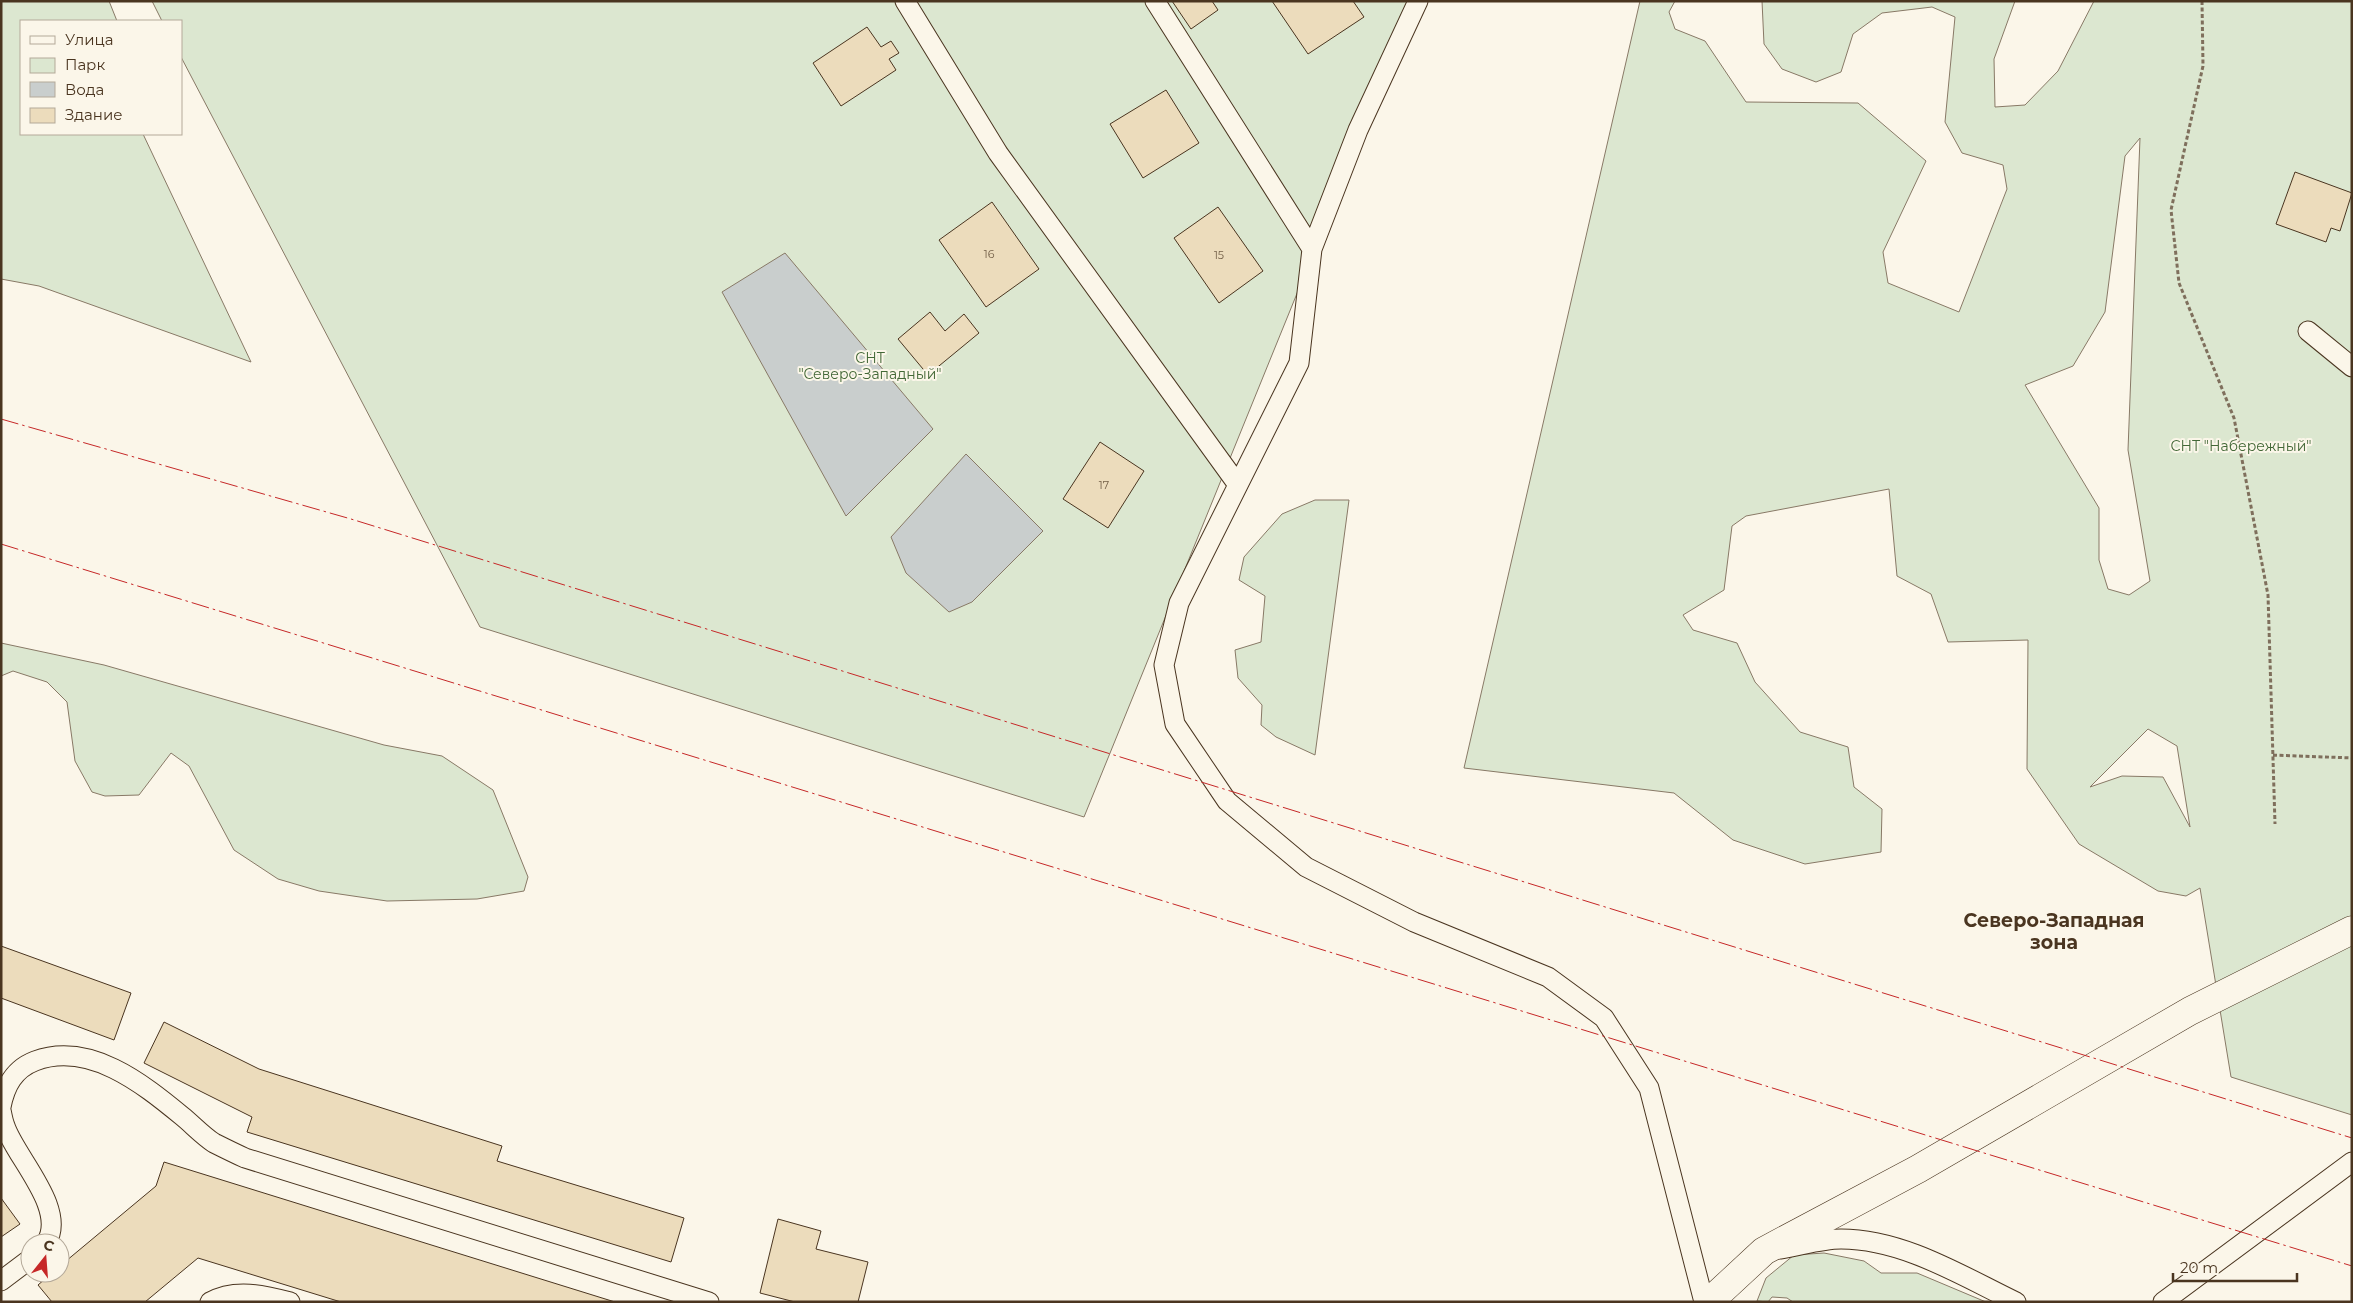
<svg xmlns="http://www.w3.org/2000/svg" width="2353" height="1303" font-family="Montserrat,sans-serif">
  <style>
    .green { fill: #dce7d0; stroke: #887966; fill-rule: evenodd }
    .water { fill: #c9cecd; stroke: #887966 }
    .building { fill: #ecdcbc; stroke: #4a3520 }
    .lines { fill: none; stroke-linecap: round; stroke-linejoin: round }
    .lane-casing { stroke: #4a3520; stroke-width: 21 }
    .street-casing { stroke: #4a3520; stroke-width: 29 }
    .path { stroke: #7f6f5c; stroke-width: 3; stroke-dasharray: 4 2.5; stroke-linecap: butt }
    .lane { stroke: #fbf6e9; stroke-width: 19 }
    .street { stroke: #fbf6e9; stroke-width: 28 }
    .power { stroke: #c62828; stroke-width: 1; stroke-dasharray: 18 4 2.5 4; stroke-linecap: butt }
    .labels { text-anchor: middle; stroke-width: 4; stroke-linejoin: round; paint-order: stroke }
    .number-label { font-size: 11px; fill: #725f47 }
    .park-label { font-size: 14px; fill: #436837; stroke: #fbf6e9 }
    .district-label { font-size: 19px; font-weight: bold; fill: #4a3520; stroke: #fbf6e9 }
  </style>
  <rect width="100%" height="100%" fill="#fbf6e9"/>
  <path class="green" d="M1,1H109L117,21H21V134H143L251,362L39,286L1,279Z
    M152,1H1416L1084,817L480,627L181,57V21H162Z
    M1640,1H1675L1669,12L1675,29L1705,41L1746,102L1858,103L1926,161L1883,252L1888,283L1959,312L2007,189L2003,165L1962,153L1945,122L1955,17L1932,7L1882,13L1853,34L1841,72L1816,82L1782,69L1764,44L1762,1H2015L1994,59L1995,107L2025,105L2058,71L2094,1H2352V1115L2231,1077L2200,888L2186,896L2158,891L2079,844L2027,769L2028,640L1948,642L1931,594L1897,576L1889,489L1746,516L1732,526L1724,590L1683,615L1693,630L1737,643L1755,682L1800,732L1848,747L1854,787L1882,809L1881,852L1805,864L1733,840L1674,793L1464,768ZM2140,138L2128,450L2150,581L2129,595L2108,589L2099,560V508L2025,385L2073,366L2105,312L2125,156ZM2148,729L2177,746L2190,827L2163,777L2122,776L2090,787Z
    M1315,500H1349L1315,755L1276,737L1261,725L1262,705L1238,678L1235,650L1261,642L1265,596L1239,580L1244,557L1282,514Z
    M1,643L104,665L384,745L442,756L493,790L528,877L524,891L477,899L387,901L319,891L278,879L234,850L189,766L171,753L139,795L105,796L92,792L75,761L67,702L47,682L13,671L1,676Z
    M1824,1253L1864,1261L1881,1273H1917L1986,1302H1793L1787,1298L1772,1297L1768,1302L1757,1301L1766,1278L1794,1255Z"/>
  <path class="water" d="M785,253L933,429L846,516L722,292Z
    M966,454L1043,531L972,602L949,612L906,573L891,537Z"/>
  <path class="building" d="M1172,1H1212L1218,10L1191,29Z
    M1272,1H1353L1364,17L1308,54Z
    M867,27L881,47L891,41L899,53L889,59L896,70L841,106L813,63Z
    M1166,90L1199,143L1143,178L1110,124Z
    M2295,172L2352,193L2340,231L2331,228L2326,242L2276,224Z
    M992,202L1039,269L986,307L939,240Z
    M1218,207L1263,271L1219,303L1174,238Z
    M930,312L945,331L964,314L979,333L928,375L898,339Z
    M1100,442L1144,471L1108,528L1063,499Z
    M1,946L131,993L114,1040L1,998Z
    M164,1022L259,1069L502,1146L497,1161L684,1218L671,1262L247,1132L252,1117L144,1063Z
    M164,1162L615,1302H341L198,1258L145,1302H52L38,1285L52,1273H60V1266L156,1186Z
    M1,1198L20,1224L1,1237Z
    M778,1219L821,1231L816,1249L868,1262L858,1302H795L760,1293Z"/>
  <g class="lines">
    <defs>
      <path id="lane" d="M905,1L998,153L1238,485
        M1155,1L1312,249
        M1418,1L1358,130L1312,249L1299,363L1179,603L1164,665L1175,724L1227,801L1306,867L1414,922L1548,977L1604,1018L1649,1088L1704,1302
        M2308,331L2352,367
        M1,1107C5,1086 14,1069 35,1061C89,1041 142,1083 182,1116C192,1124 202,1135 214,1143C224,1148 234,1153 245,1158L709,1302
        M1,1110C2,1115 3,1121 5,1126C15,1157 68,1209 46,1243
        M1780,1249C1800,1246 1821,1239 1841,1239C1903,1239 1962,1276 2016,1302
        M1,1281L30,1259
        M210,1302C235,1288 264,1295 290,1302
        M2163,1302L2352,1162"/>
      <path id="street" d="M1709,1302L1764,1251L1918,1169L2190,1011L2352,930"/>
    </defs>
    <use href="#lane" class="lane-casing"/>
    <use href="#street" class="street-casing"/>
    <path class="path" d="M2202,1L2203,66L2171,210L2179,283L2234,418L2268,595L2275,824
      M2273,755L2352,758"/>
    <use href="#lane" class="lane"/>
    <use href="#street" class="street"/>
    <path class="power" d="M1,419L351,519L2352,1138
      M1,544L2352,1266"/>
  </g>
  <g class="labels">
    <g class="number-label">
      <text x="989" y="258">16</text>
      <text x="1219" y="259">15</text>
      <text x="1104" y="489">17</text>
    </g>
    <g class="park-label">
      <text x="870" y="363">СНТ<tspan x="870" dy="16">"Северо-Западный"</tspan></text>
      <text x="2241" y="451">СНТ "Набережный"</text>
    </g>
    <g class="district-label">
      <text x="2054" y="927">Северо-Западная<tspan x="2054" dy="22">зона</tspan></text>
    </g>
  </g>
  <rect width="2353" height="1303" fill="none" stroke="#4a3520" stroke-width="5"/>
  <rect x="20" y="20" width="162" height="115" fill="#fbf6e9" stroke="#b4a999"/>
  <rect x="30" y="36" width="25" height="8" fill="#fbf6e9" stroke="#b4a999"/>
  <text x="65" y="45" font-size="15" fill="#4a3520">Улица</text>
  <rect x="30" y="58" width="25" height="15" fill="#dce7d0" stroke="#b4a999"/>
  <text x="65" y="70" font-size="15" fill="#4a3520">Парк</text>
  <rect x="30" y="82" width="25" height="15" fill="#c9cecd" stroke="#b4a999"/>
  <text x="65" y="95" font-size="15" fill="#4a3520">Вода</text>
  <rect x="30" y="108" width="25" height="15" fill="#ecdcbc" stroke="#b4a999"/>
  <text x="65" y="120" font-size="15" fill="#4a3520">Здание</text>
  <g transform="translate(45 1258) rotate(17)"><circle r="24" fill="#fbf6e9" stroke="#b4a999"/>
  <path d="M0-4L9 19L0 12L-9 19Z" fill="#c62828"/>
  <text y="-8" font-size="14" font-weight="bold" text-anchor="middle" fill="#4a3520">С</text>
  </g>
  <path d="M2173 1273v8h124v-8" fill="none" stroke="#4a3520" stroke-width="2.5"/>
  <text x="2180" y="1273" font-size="15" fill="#4a3520" stroke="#fbf6e9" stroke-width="4" paint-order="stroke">20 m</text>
</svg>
